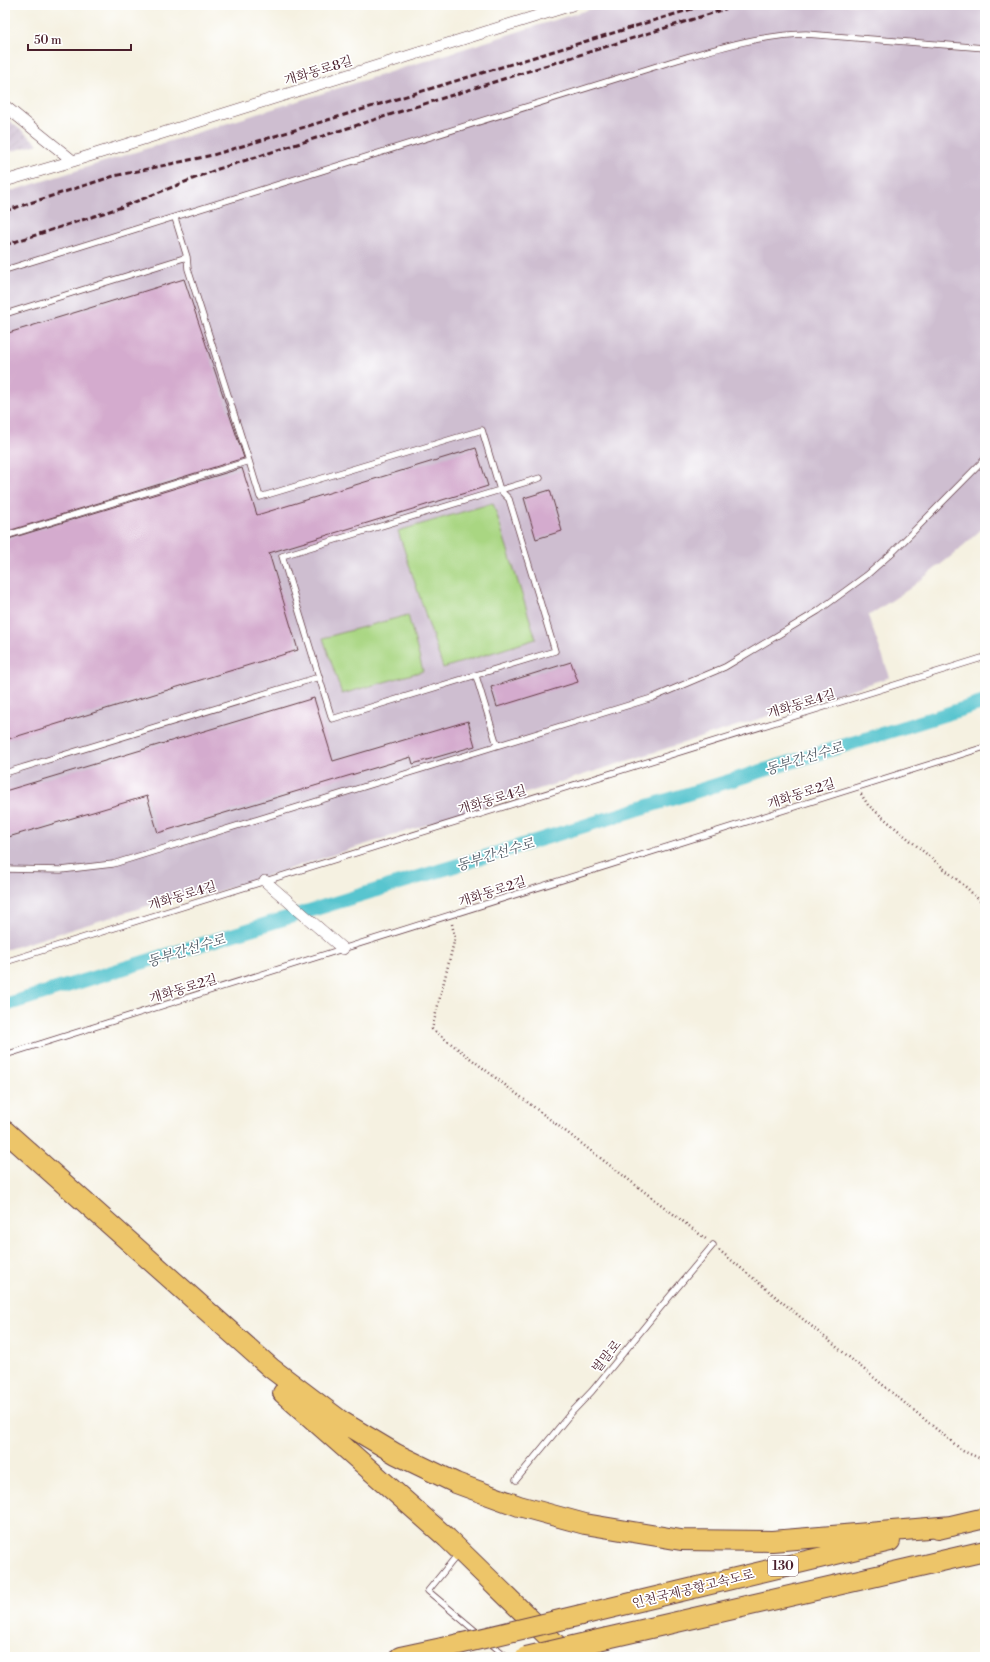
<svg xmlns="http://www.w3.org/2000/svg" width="990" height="1662" font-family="'Libre Bodoni','Noto Serif KR',serif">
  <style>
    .industrial { fill: url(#industrial-furrows) }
    .railway { fill: #cebed0 }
    .pitch { fill: #a9d682; stroke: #7a7a56 }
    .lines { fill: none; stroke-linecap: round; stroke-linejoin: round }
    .canal { stroke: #58c5cf; stroke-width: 14 }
    .building { fill: #d4abce }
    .service-casing { stroke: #643e46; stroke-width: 7 }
    .minor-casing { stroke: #643e46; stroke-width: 12 }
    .motorway-casing { stroke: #643e46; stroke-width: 22 }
    .path { stroke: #643e46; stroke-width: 2.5; stroke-dasharray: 1 3; stroke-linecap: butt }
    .service { stroke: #fff; stroke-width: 5.5 }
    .minor { stroke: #fff; stroke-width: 11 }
    .motorway { stroke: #edc569; stroke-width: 20 }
    .rail { stroke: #4a1f2b; stroke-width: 3; stroke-dasharray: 6 3; stroke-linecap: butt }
    .motorway-bridge-casing { stroke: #643e46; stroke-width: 22; stroke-linecap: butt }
    .motorway-bridge { stroke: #edc569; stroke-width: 20 }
    .labels { text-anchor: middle; stroke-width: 3.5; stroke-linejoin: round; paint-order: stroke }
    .shield { fill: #fff; stroke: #80626b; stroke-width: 1 }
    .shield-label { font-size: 12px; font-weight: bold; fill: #4a1f2b }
    .street-label { font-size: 13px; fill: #4a1f2b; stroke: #fff }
    .water-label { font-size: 14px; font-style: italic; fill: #4f5964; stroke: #fff }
  </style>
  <defs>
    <pattern id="industrial-furrows" width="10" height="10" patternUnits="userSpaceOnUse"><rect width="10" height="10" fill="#cebed0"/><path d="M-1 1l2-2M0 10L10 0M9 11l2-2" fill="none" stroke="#b2a3b3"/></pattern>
  </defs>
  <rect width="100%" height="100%" fill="#fff"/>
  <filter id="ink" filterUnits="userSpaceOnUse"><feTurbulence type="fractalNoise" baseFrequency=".025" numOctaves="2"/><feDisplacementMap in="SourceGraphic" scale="8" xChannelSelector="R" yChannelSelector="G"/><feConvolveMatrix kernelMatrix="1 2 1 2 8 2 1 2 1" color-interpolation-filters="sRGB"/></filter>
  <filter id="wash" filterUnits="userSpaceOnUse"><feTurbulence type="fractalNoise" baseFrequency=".012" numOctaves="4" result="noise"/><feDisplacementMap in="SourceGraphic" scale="16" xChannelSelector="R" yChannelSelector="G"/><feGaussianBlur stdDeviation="0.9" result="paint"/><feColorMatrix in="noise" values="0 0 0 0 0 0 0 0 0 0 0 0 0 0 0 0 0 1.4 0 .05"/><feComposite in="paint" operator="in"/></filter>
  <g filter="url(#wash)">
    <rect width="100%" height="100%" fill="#f5f1e1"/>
    <path class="industrial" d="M5,117L38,144L5,153Z"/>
    <path class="railway" d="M603,5H985V526L954,554L909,589L868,616L890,677L207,895L189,893L5,950V193Z"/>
    <path class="pitch" d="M493,503L536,639L443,668L398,531Z
      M408,615L423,671L342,694L323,638Z"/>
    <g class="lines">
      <path class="canal" d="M5,1005L985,702"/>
    </g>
    <g id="blocks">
      <path class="building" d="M184,279L244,458L5,532V334Z
        M476,448L488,486L269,553L298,650L5,740V540L242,468L257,515Z
        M550,490L562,531L536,539L524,498Z
        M571,662L578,682L497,707L491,687Z
        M314,698L333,761L468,721L475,746L413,764L411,757L158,833L147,796L5,838V791Z"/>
    </g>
  </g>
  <g filter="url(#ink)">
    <use href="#blocks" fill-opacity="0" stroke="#643e46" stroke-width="1"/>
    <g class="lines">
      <defs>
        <path id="service" d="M175,218L187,257L188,269L249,461
          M5,270L670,62C715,49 759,35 806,34L985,48
          M5,314L187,257
          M5,536L249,461L260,497L482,430L500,490L282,556L332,719L555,651L509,499L500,490L540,478
          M476,676L497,745
          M5,773L319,677
          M5,869L61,870L113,864L652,698L725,667L818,611L867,575L894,551L985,459
          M5,962L985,657
          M5,1055L985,747
          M516,1480L571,1413L592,1391L660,1308L713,1245
          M454,1559L428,1591L479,1634
          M489,1642L507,1657"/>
        <path id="minor" d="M5,106L73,161
          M5,181L73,161L572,5
          M265,881L343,949"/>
        <path id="motorway" d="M5,1131L271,1368L341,1421L396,1454L456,1483L519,1506L585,1524L681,1540L772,1541L952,1526
          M283,1393L447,1538L569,1657
          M938,1529L985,1518
          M581,1615L890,1541
          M607,1638L985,1551
          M400,1657L442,1648"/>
      </defs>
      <use href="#service" class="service-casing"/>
      <use href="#minor" class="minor-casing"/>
      <use href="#motorway" class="motorway-casing"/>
      <path class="path" d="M861,794L868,805L967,888L985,906
        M452,924L455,938L432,1029L706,1239
        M719,1250L963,1451L979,1458L985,1459"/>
      <use href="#service" class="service"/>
      <use href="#minor" class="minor"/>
      <use href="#motorway" class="motorway"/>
      <path class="rail" d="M5,211L114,176L213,155L705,5
        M5,245L122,207L218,169L738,5"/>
      <defs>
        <path id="motorway-bridge" d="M442,1648L581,1615
          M526,1657L607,1638"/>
      </defs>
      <use href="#motorway-bridge" class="motorway-bridge-casing"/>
      <use href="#motorway-bridge" class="motorway-bridge"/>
    </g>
  </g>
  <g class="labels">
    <rect class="shield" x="768" y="1556" width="30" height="20" rx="3"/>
    <g class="shield-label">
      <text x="783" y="1570">130</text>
    </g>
    <g class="street-label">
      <text transform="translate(318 70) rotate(-17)" y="5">개화동로8길</text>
      <text transform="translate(801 703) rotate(-17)" y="5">개화동로4길</text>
      <text transform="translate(801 793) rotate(-18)" y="5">개화동로2길</text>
      <text transform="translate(492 799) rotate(-17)" y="5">개화동로4길</text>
      <text transform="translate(492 891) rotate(-18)" y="5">개화동로2길</text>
      <text transform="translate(182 895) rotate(-17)" y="5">개화동로4길</text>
      <text transform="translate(183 988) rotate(-17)" y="5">개화동로2길</text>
      <text transform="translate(606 1356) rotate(-51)" y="5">벌말로</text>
      <text transform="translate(693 1588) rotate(-14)" y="5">인천국제공항고속도로</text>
    </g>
    <g class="water-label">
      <text transform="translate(804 758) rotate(-17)" y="5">동부간선수로</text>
      <text transform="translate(495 854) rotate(-17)" y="5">동부간선수로</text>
      <text transform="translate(186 950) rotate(-17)" y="5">동부간선수로</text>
    </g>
  </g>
  <rect width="990" height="1662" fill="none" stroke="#fff" stroke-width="20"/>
  <path d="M28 44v6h103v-6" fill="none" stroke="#4a1f2b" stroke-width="2"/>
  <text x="34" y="44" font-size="12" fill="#4a1f2b" stroke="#ffffff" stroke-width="3" paint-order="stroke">50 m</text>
</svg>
